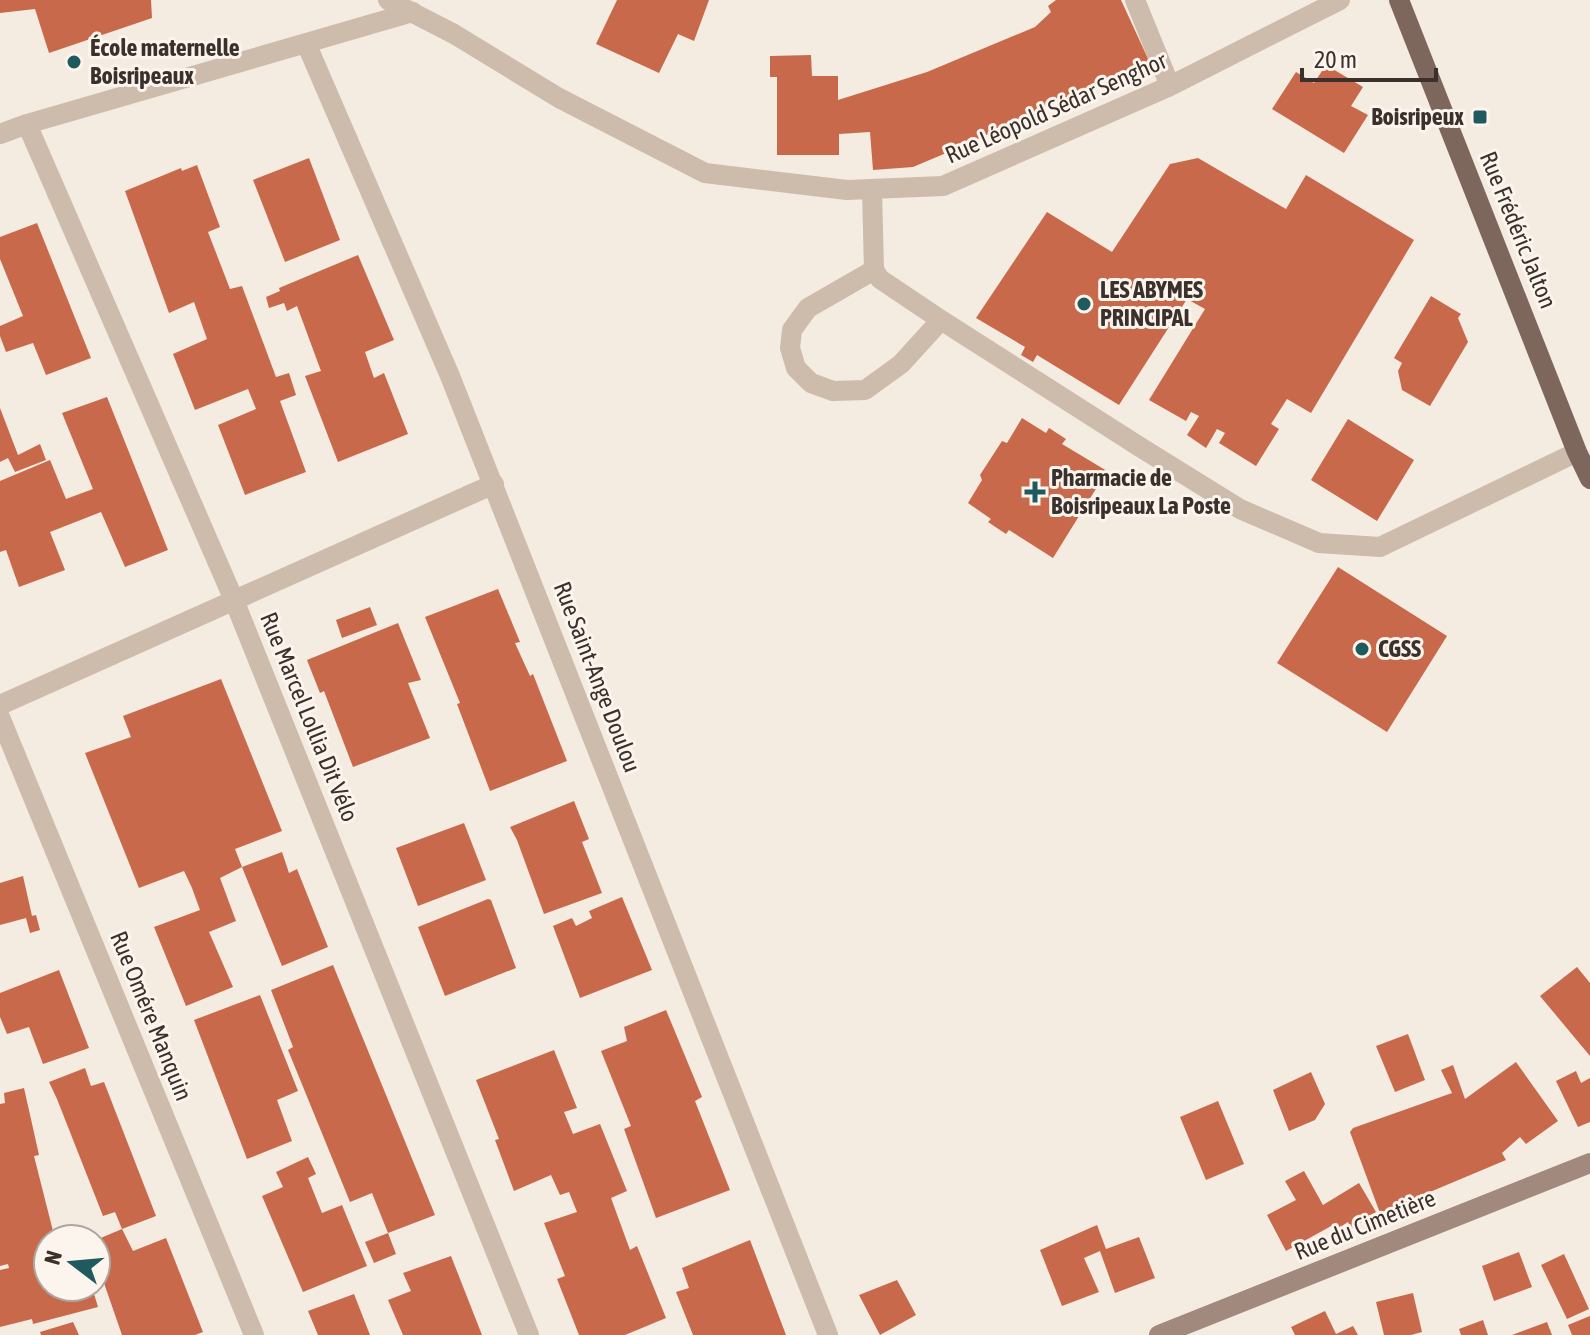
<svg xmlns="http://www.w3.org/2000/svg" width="1590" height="1335" font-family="'Asap Condensed',sans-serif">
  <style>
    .building { fill: #c8694b }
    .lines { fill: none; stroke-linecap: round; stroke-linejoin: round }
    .lane { stroke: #cdbbac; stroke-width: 20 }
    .street { stroke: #cdbbac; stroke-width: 20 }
    .secondary { stroke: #a18a7d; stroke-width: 20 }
    .primary { stroke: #7d675c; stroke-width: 20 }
    .poi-dot { fill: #1f5a5e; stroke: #fbf5ee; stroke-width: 3 }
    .labels { text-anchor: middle; stroke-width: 6; stroke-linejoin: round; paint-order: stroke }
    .poi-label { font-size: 24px; font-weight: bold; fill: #3b302b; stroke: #fbf5ee; text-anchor: start }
    .street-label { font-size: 24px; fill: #3b302b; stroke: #fbf5ee }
  </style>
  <rect width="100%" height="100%" fill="#f4ebe1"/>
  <path class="building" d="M0,0H151L152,18L49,53L35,9L0,13Z
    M617,0H709L694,41L678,34L659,73L596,44Z
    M1056,0H1121L1150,63L1065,99L958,148L913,167L873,170L870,132L839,134V155H777V77H770V56L811,55L812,76H838V100L927,72L1035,27L1051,12L1048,6Z
    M1326,65L1363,87L1351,106L1368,115L1344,153L1272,109L1296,72L1314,83Z
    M309,158L340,240L285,262L253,180Z
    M1198,158L1286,209L1306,175L1414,240L1311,413L1287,399L1271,424L1279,429L1256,466L1219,443L1225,433L1217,429L1206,448L1187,435L1199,416L1191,412L1186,421L1149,400L1205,309L1187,299L1119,405L1037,355L1033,362L1021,355L1025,347L976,318L1047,212L1112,252L1170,164Z
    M197,165L220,227L208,232L230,289L242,286L276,377L289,373L296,395L280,401L306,472L245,495L218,425L256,409L248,389L195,410L173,354L207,339L194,302L169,313L125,191L181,168L182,171Z
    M37,223L91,358L46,375L33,343L6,352L0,336V326L23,316L0,259V237Z
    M358,255L394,340L365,352L374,378L384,373L408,434L338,462L305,376L321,371L297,306L287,311L284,303L269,308L266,297L280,291L279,288Z
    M1431,296L1461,314L1458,318L1468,342L1430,406L1402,390L1398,371L1402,363L1394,358Z
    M107,397L168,550L125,567L101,512L50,532L65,570L19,587L6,550L0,552V481L50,460L66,499L93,489L62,413Z
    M0,408L18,455L40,444L46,460L15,472L8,458L0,462Z
    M1022,418L1046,433L1049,428L1066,439L1062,444L1107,471L1053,558L1009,530L1006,534L988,522L991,519L968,503L982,480L980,475L1002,441L1007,443Z
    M1348,419L1414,460L1377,521L1311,480Z
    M1338,567L1447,636L1387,732L1277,663Z
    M498,589L520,642L515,643L530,676L533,674L567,761L490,791L457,704L460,703L425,617Z
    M370,607L377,625L342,638L336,620Z
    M398,623L421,680L408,683L430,738L353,767L324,691L320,693L307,660Z
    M221,679L282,831L235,849L242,867L220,878L236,921L209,932L233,987L186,1006L154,927L200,910L192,888L184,871L139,888L85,753L131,737L123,716Z
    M574,801L589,839L582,842L602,893L544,914L517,840L510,827Z
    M464,823L486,880L418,906L396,848Z
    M282,852L289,873L297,869L328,947L282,966L242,867Z
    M23,876L32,916L36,915L40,930L30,933L26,918L0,925V883Z
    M622,897L652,970L580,998L553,926L572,918L576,926L592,918L589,911Z
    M488,899L491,900L516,968L445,996L418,927Z
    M333,965L435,1215L388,1233L396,1254L374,1263L365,1242L388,1233L372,1193L350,1202L288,1050L293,1047L271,990Z
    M1577,967L1590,983V1056L1540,996Z
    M59,970L89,1048L43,1064L29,1027L7,1034L0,1017V993Z
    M260,995L298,1091L277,1100L292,1141L247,1159L194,1020Z
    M666,1010L702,1097L695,1101L730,1190L656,1218L624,1129L631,1126L601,1051L627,1041L624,1027Z
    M1408,1034L1425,1080L1395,1092L1376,1046Z
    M554,1050L577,1108L564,1112L573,1134L600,1124L627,1191L611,1198L630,1250L637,1246L666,1318L625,1335H579L557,1279L565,1276L544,1223L577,1212L569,1192L560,1195L551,1175L514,1191L495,1140L499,1139L476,1080Z
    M1516,1062L1558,1121L1526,1144L1520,1137L1502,1153L1506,1160L1380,1213L1350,1132L1353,1128L1452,1093L1441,1070L1453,1065L1465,1099Z
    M85,1068L91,1086L104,1082L156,1216L122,1229L115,1212L103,1216L57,1099L49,1082Z
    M1576,1071L1581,1083L1590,1078V1122L1578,1127L1556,1081Z
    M1311,1072L1325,1104L1315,1120L1289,1131L1273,1090Z
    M24,1088L39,1155L34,1156L55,1239H48V1287H92L98,1307L33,1324L32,1319L0,1327V1270L9,1268L8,1264L0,1266V1104L5,1103L4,1093Z
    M1218,1101L1244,1164L1206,1180L1180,1117Z
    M308,1157L316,1174L308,1178L322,1213L342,1205L367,1266L303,1292L262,1196L283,1187L276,1172Z
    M1304,1171L1323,1205L1359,1183L1376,1212L1351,1229L1348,1222L1337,1229L1333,1225L1286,1251L1267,1215L1296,1200L1285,1181Z
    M1097,1225L1106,1249L1139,1237L1155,1278L1115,1293L1100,1251L1084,1258L1099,1292L1062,1306L1040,1250Z
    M122,1229L133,1251L166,1238L203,1332L195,1335H122L96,1260V1240Z
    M750,1240L786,1335H693L676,1292L689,1288L682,1268Z
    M1519,1252L1532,1287L1494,1301L1482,1266Z
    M1564,1254L1589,1309L1567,1319L1541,1265Z
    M451,1256L482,1335H403L388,1300L411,1291L403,1273Z
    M897,1280L916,1315L880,1335L859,1295Z
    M1413,1293L1422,1332L1411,1335H1384L1376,1302Z
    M354,1294L370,1335H318L308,1311Z
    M1325,1311L1336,1334L1353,1326L1358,1335H1295L1291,1327Z
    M1590,1316V1335H1572L1568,1325Z
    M1483,1320L1488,1335H1461L1459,1329Z
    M73,1322L79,1335H41L40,1332Z
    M1547,1322L1552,1335H1512Z"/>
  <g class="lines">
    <path class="lane" d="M872,189L874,270L880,279L941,320L1140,447L1240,509L1319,543L1380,547L1577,452
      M874,270L808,308L792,330L790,348L796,368L811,383L833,391L865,390L901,364L941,320"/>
    <path class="street" d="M388,0L454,34L559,98L705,173L847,190L943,186L1170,86L1340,0
      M1135,0L1170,86
      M306,43L450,376L828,1335
      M27,124L234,600L529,1335
      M0,134L27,124L413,12
      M0,705L494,484
      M0,717L254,1335"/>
    <path class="secondary" d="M1159,1335L1590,1163"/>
    <path class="primary" d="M1399,0L1577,452L1590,479"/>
  </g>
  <g class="poi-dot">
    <circle cx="74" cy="62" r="8"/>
    <rect x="1472" y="109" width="16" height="16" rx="4"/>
    <circle cx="1084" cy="304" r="8"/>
    <path d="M1031 480h8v8h8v8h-8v8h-8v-8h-8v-8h8z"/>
    <circle cx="1362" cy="649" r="8"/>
  </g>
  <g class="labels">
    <g class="poi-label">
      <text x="90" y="56">École maternelle<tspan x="90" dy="28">Boisripeaux</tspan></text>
      <text x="1464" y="125" text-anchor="end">Boisripeux</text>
      <text x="1100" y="298">LES ABYMES<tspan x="1100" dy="28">PRINCIPAL</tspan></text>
      <text x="1051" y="486">Pharmacie de<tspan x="1051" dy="28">Boisripeaux La Poste</tspan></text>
      <text x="1378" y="657">CGSS</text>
    </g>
    <g class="street-label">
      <text transform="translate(1056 108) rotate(-24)" y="8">Rue Léopold Sédar Senghor</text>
      <text transform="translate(1518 230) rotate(68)" y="8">Rue Frédéric Jalton</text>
      <text transform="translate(597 677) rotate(69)" y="8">Rue Saint-Ange Doulou</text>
      <text transform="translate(309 717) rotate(68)" y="8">Rue Marcel Lollia Dit Vélo</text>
      <text transform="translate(151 1016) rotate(68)" y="8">Rue Omére Manquin</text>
      <text transform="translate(1365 1225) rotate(-22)" y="8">Rue du Cimetière</text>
    </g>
  </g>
  <g transform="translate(72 1263) rotate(286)"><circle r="38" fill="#fbf5ee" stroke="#aea6a0" stroke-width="2"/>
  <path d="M0-6L14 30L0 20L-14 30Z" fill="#1f5a5e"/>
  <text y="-12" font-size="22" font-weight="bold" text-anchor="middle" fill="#3b302b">N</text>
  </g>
  <path d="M1302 68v12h134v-12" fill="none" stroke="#3b302b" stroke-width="4"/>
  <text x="1314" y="68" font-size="24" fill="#3b302b" stroke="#fbf5ee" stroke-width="6" paint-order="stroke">20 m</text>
</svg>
